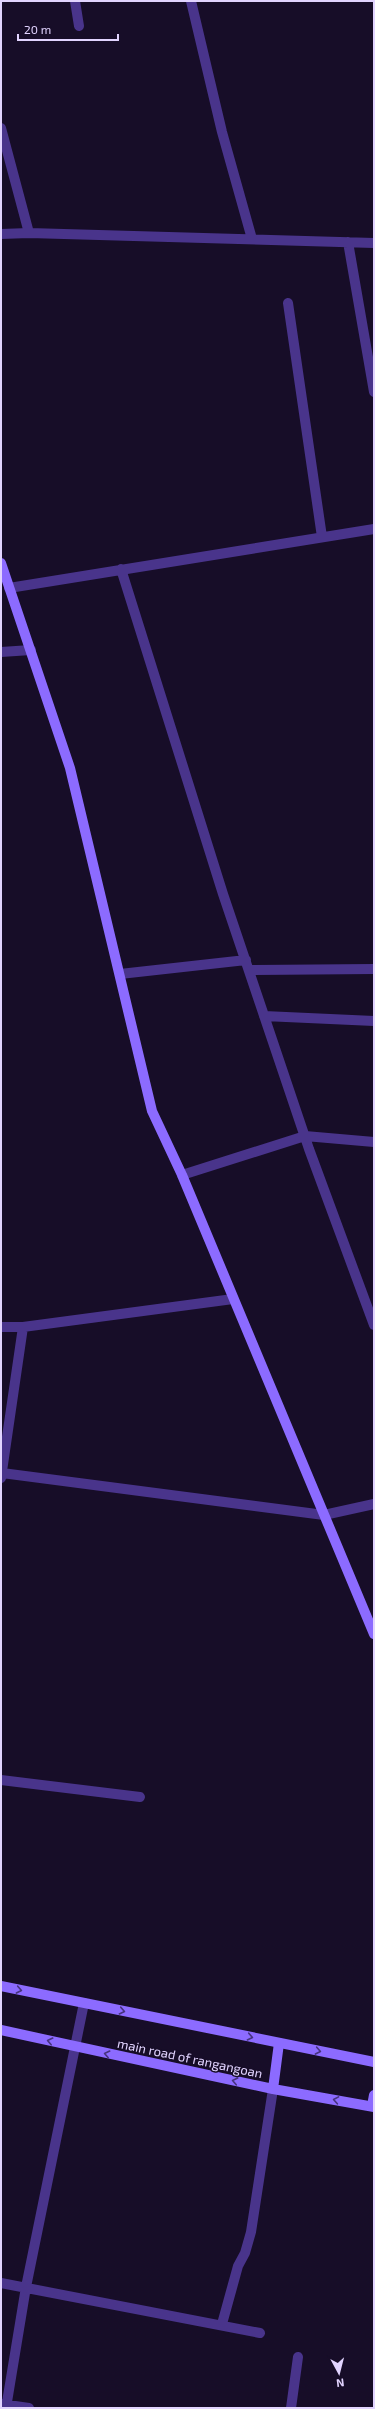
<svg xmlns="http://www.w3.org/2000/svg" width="375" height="2409" font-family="'Exo 2',sans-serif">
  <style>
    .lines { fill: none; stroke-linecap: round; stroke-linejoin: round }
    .street { stroke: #49348b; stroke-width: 10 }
    .secondary { stroke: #8c6bff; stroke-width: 10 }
    .oneway { stroke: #46337e }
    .labels { text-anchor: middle; stroke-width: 3; stroke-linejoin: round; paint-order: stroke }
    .street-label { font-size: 13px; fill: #e2d4ff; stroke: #170d28 }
  </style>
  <rect width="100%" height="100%" fill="#170d28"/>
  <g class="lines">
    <path class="street" d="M75,1L79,26
      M191,1L222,132L252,239
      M1,128L29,233
      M1,234L29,233L374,243
      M348,242L374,392
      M288,303L322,537
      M121,569L223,894L309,1149L374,1325
      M9,588L374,529
      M1,652L31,650
      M249,970L374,969
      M120,974L246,960
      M264,1016L374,1021
      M182,1175L305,1136L374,1142
      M1,1327H23L233,1299
      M2,1473L324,1515L374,1504
      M1,1478L23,1327
      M1,1780L140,1797
      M1,2283L260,2333
      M222,2324L238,2266L245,2253L251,2232L273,2089
      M1,2404L29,2408
      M6,2408L26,2287L84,2003
      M291,2408L298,2357"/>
    <path class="secondary" d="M1,563L70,768L152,1111L182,1175L374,1634
      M1,1986L374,2062
      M1,2030L273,2089L374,2107
      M273,2089L279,2043
      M372,2106L374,2095"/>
  </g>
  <defs><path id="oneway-chevron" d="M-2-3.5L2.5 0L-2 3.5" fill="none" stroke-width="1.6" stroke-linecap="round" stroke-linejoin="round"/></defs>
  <g class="oneway">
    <use href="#oneway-chevron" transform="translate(19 1990) rotate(11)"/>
    <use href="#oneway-chevron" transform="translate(122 2011) rotate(12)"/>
    <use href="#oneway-chevron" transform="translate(250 2037) rotate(12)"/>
    <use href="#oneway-chevron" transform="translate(50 2041) rotate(-167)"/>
    <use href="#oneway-chevron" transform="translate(318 2051) rotate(11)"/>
    <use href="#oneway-chevron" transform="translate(107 2054) rotate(-168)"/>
    <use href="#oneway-chevron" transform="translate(235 2081) rotate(-168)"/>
    <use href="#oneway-chevron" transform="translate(336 2100) rotate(-170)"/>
  </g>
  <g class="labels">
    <g class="street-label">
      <text transform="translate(190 2058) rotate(12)" y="5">main road of rangangoan</text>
    </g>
  </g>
  <rect width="375" height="2409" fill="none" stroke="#e2d4ff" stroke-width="4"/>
  <g transform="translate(339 2373) rotate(173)" stroke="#170d28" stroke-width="3" paint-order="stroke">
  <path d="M0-3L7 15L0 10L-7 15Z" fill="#e2d4ff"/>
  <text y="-6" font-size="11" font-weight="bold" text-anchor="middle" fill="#e2d4ff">N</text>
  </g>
  <path d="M18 34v6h100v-6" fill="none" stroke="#e2d4ff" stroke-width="2"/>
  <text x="24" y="34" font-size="12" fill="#e2d4ff" stroke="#170d28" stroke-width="3" paint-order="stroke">20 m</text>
</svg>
